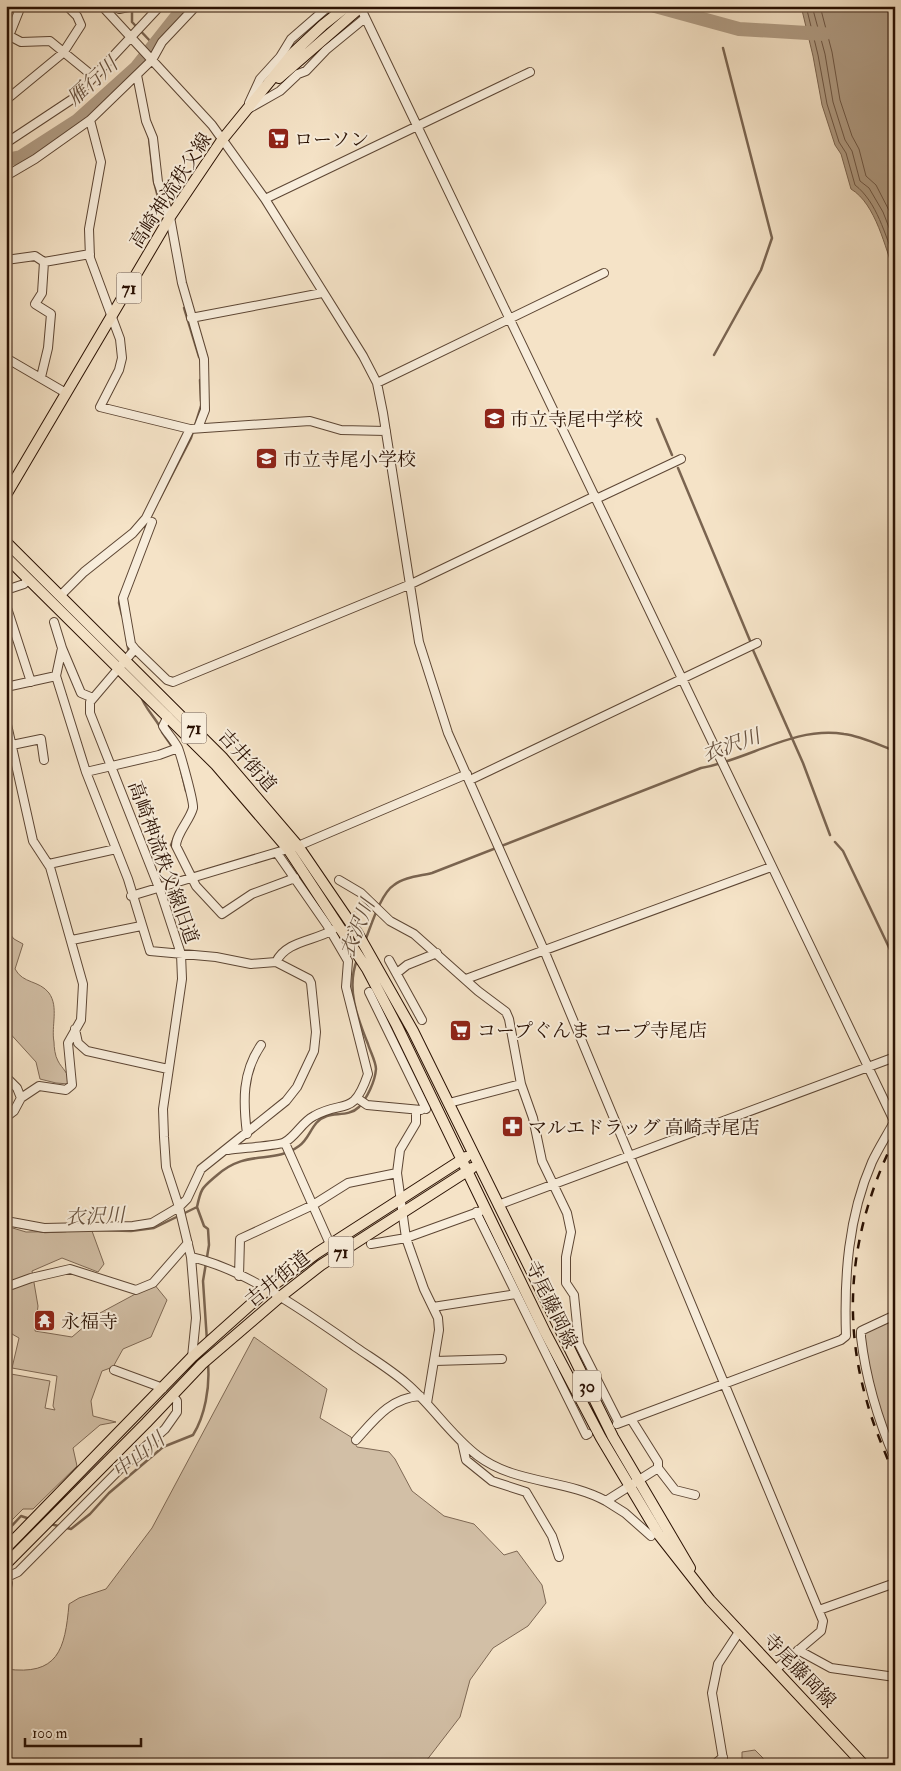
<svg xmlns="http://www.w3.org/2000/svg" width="901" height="1771" font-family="'IM FELL Double Pica','Noto Serif JP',serif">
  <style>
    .green { fill: #d2bfa6; stroke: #7e6854 }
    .water { fill: #b09c84; stroke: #7a6450 }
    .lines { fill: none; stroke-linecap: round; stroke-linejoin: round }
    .shore { stroke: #6d5644; stroke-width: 1 }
    .stream { stroke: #7a6450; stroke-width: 2.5 }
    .river { stroke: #b09c84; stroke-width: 14 }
    .minor-tunnel { stroke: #d7c4aa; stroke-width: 8; stroke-dasharray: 8 4; stroke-linecap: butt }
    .minor-casing { stroke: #5d4634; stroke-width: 10 }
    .major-casing { stroke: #2a1103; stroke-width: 12 }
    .minor { stroke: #f8eddb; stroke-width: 8 }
    .major { stroke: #f5e3c7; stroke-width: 10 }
    .rail { stroke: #2a1103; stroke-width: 2.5; stroke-dasharray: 9 9; stroke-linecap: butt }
    .labels { text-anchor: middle; stroke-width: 4; stroke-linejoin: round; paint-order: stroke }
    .shield { fill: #f8eddb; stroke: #685344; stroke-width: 1 }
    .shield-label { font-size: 18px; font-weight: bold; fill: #2a1103 }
    .poi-label { font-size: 19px; fill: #2a1103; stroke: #f8eddb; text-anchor: start }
    .street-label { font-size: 19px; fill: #2a1103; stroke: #f8eddb }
    .water-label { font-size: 20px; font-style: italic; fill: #66503d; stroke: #f8eddb }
  </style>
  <rect width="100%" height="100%" fill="#f5e3c7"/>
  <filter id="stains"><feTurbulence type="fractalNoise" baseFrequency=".004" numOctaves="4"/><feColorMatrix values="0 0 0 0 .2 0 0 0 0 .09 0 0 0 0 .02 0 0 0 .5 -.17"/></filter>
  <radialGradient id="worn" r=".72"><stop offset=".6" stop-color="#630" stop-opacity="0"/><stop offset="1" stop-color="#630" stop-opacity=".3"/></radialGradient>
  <path class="green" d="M6,929L14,939L23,944L15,969C23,984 39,980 49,993C59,1007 51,1026 54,1042C54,1047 55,1056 58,1061C62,1069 69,1072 69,1084L56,1083L40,1079L36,1062L6,1029Z
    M6,1226L26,1232L92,1231L104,1264L98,1272L62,1258L32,1271L38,1306L35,1331L72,1337L100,1313L154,1284L167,1300L151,1337L123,1349L113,1367L102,1371L91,1401L93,1416L116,1422L100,1425L73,1448L77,1466L33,1509H23L6,1526V1395L11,1374L50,1381L45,1408L55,1410L53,1406L57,1376L12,1368L19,1338L12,1334L6,1323Z
    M895,1318V1449C878,1412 870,1377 864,1337L865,1333Z
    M254,1337L327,1389L320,1418L351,1437L357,1447L389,1452L395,1459L412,1491L444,1516L474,1524L504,1555L517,1551L542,1585L546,1603L528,1626L493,1648L470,1680L460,1717L423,1765H6V1669C58,1676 65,1650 69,1604L79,1598L106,1589L152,1528Z
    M755,1750L763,1758L765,1765H742V1752Z"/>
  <path class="water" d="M801,6H895V274C885,248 876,204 851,189L841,154L835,145L822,105L813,56Z"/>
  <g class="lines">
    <path class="shore" d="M806,6L818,55L827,104L839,142L846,153L855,185C877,202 885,235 895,260
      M812,6L825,54L833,102L845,140L852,151L860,181L869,188L883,212L895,243
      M820,6L832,52L840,100L852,136L859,149L866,176L876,185L895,222"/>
    <path class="stream" d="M132,8V22L153,44
      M149,138L154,182L160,205
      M184,308L199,357
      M714,355L761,270L772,238L723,48
      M200,380L201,401
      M657,419L672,455
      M678,468L751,643
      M159,500L191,438L201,406
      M120,596L119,603L122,615
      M126,633L129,655
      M753,650L803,763L830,835
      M141,696C144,707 154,716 160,727
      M162,732L173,748
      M179,762L186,791
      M835,842L843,851L895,960
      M174,849L171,845L175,836
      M365,941C371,926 381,893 394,885C404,877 420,876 432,873L701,768C749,760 793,726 844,734C861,736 879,745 895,751
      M197,1207C201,1188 202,1188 216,1176C247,1148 273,1165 299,1146C311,1138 311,1121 327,1116C337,1113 350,1116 359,1107C367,1098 375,1082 376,1069C376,1062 370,1051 368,1044C357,1017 346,988 357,960
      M197,1207L204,1226L208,1229L209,1245L203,1281L207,1341
      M10,1225L45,1232L66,1231
      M96,1230L131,1231L154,1228L197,1207
      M50,1524L71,1529L90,1514L109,1493L163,1447L193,1435C205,1416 210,1387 208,1364
      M6,1532L21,1516L30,1519"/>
    <path class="river" d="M655,6L739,29L824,34
      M6,160L21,157L77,121L136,68L185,6"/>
    <path class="minor-tunnel" d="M344,923L357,914"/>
    <defs>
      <path id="minor" d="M102,6L212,125L265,199L363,356L377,383L383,413L419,642L448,733L544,950L823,1621L821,1631L775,1670
        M116,6L119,9L133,6
        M363,13L895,1123
        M6,34L21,42L50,41L94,77
        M6,35L11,31L21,6
        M137,75L146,121L153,138L158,182L170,217L182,283L204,359L205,410L198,428
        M6,100L63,53L81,25L77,16L67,6
        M249,103L260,79L280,57L291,39L329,6
        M250,108L280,91L298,74L306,71L326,50L365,18
        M90,120L101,162L89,229L90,258L120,339L122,358L119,370L100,407L190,429L310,421L341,430L386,431
        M6,143L74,98L160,6
        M6,176L35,159L90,120L152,60L162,42L196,6
        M265,199L530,72
        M6,260L35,256L44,262L90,254
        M191,318L322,293
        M6,358L66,393
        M41,377L48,348L51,314L35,304L42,293L44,262
        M377,383L604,273
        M596,499L681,459
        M6,590L24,584L28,580
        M60,596L84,572L133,533L146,518L190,429
        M6,605L31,682
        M54,622L62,648
        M135,649L131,644L123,598L152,522
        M56,676L62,648L81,693L93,698
        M6,687L56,676L86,772L128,879L150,951L216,957L251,964L276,962L309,979L311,983L316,1032L314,1051L297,1087L286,1101L201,1169L187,1199L179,1207L152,1223L133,1226L44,1228L6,1221
        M168,716L163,726C167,733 174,740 178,748C181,756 194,802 193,808C190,820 176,834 176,846L196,886L222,914L252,894L295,878
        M6,720L33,841L50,867L83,984L81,1020L68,1043L72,1085L66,1090L39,1086L21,1098
        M12,745L41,739L44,760
        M86,772L159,755L178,748
        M470,780L757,643
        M49,864L116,849
        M339,880L361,893L390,921L414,934L478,991L506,1012L509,1019L521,1084L533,1118L542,1161L567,1213L571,1232L566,1257V1283L574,1295L579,1344L619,1423
        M131,896L298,846L467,774
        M72,940L141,926
        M389,960L422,1020
        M276,962C286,941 314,941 333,930
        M397,973L407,965L437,953
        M466,979L771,867
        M369,992L426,1109
        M75,1029L78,1043L87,1051L168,1069
        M6,1077L17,1088L21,1098L14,1111L6,1117
        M357,1098L367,1105L421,1110
        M449,1103L521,1084
        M416,1111V1123L400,1150L397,1173L406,1238L424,1289L438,1318L439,1330L427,1403
        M247,1134C243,1101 242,1073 261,1045
        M285,1143L330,1244
        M228,1150C238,1148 279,1146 285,1142C296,1136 302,1122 314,1116C344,1099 353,1118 368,1074L346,987L348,961L327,925L277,853
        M498,1205L895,1057
        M476,1212L586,1435L588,1434
        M371,1244L406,1238L481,1211
        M191,1257C246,1269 311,1316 357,1348C373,1359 391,1370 406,1383C432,1405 451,1436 478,1456C515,1484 566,1479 606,1501L658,1468V1462L631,1419
        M239,1276L240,1239L313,1205L348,1183L397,1173
        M6,1287L31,1278L70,1269L136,1290L153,1283L188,1243
        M433,1307L516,1294
        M895,1315L865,1329L861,1331V1337C866,1380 878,1420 895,1459
        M192,1357L196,1318L191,1257L179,1207L166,1167L164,1137L163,1109L182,979L181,954L161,893L90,713V702L135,649L167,680L173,682L411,584L595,496
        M435,1361L502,1359
        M114,1370L163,1388
        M617,1424L841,1340L846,1336C844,1277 848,1217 872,1162C878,1149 887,1135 894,1122
        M356,1440C375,1419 390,1398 420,1396
        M462,1442L466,1460L492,1481L526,1492L552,1536L559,1557
        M658,1468L675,1490L695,1495
        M606,1501L625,1513L651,1536
        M6,1576L8,1583L6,1592
        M7,1577L18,1572L119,1470L165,1429L177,1412V1401L172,1395
        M819,1610L895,1583
        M798,1650L831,1668L895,1677
        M714,1765L723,1757
        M724,1765L712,1693L718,1664L739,1632"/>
      <path id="major" d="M279,78L362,6
        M6,495L170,217L222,140L292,54L323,25L347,6
        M6,542L222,757L298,846L358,934L413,1031L613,1437L690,1568
        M6,557L216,765L288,849L367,969L397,1026L545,1332L601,1438L659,1535L710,1600L864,1765
        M6,1548L192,1357L267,1290L317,1253L466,1157
        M6,1564L146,1423L202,1364L280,1297L321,1265L472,1168"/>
    </defs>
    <use href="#minor" class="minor-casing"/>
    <use href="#major" class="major-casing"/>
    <use href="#minor" class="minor"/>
    <use href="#major" class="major"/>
    <path class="rail" d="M895,1138C853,1223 840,1310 867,1402C874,1428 885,1452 895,1477"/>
  </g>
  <defs>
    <symbol id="supermarket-square" viewBox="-11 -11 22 22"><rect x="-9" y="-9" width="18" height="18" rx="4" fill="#8f2418" stroke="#f8eddb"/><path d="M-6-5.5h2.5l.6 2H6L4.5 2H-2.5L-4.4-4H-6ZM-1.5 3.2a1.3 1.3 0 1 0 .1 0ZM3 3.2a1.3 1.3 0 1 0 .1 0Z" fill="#fff"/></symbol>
    <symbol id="school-square" viewBox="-11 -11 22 22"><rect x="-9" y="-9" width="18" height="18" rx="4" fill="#8f2418" stroke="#f8eddb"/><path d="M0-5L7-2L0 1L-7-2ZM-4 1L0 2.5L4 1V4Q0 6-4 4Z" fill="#fff"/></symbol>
    <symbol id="pharmacy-square" viewBox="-11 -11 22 22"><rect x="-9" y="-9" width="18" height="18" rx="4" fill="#8f2418" stroke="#f8eddb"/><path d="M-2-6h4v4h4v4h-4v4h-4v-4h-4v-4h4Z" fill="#fff"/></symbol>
    <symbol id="temple-square" viewBox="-11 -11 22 22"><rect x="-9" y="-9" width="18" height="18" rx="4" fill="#8f2418" stroke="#f8eddb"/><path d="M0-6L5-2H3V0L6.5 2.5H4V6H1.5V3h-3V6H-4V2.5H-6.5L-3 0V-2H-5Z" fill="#fff"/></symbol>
  </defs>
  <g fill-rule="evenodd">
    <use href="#supermarket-square" x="266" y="126" width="25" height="25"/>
    <use href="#school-square" x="482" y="406" width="25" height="25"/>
    <use href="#school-square" x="254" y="446" width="25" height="25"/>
    <use href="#supermarket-square" x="448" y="1018" width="25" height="25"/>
    <use href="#pharmacy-square" x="500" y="1114" width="25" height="25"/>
    <use href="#temple-square" x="32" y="1308" width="25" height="25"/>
  </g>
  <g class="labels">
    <g class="shield">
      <rect x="116.5" y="272.5" width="25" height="31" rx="4"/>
      <rect x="181.5" y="712.5" width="25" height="31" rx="4"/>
      <rect x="328.5" y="1236.5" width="25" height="31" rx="4"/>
      <rect x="573" y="1370.5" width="28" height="31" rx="4"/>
    </g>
    <g class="shield-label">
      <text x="129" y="294">71</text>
      <text x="194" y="734">71</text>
      <text x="341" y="1258">71</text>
      <text x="587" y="1392">30</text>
    </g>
    <g class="poi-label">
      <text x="294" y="146">ローソン</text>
      <text x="510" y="426">市立寺尾中学校</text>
      <text x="283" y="466">市立寺尾小学校</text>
      <text x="477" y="1037">コープぐんま コープ寺尾店</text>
      <text x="528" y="1134">マルエドラッグ 高崎寺尾店</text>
      <text x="61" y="1328">永福寺</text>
    </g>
    <g class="street-label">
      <text transform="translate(170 190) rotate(-57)" y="7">高崎神流秩父線</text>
      <text transform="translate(248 760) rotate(48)" y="7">吉井街道</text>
      <text transform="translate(164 862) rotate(70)" y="7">高崎神流秩父線旧道</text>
      <text transform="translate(277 1278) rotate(-39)" y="7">吉井街道</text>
      <text transform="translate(552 1304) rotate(64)" y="7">寺尾藤岡線</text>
      <text transform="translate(800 1670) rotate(46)" y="7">寺尾藤岡線</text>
    </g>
    <g class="water-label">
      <text transform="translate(92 81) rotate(-42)" y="7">雁行川</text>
      <text transform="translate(731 745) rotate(-20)" y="7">衣沢川</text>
      <text transform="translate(357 928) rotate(-68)" y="7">衣沢川</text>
      <text transform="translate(95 1216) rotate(-3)" y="7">衣沢川</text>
      <text transform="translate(138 1455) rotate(-38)" y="7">中山川</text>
    </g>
  </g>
  <rect width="901" height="1771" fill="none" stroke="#f5e3c7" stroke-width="25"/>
  <rect x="8" y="8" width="886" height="1756" fill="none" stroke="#2a1103" stroke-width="2.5"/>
  <rect x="12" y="12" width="876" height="1746" fill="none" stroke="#2a1103"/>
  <path d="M25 1738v8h116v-8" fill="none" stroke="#2a1103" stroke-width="2.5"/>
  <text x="32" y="1738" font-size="15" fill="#2a1103" stroke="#f8eddb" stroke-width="4" paint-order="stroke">100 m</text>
  <rect width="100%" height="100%" filter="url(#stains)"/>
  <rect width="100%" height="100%" fill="url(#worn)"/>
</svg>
